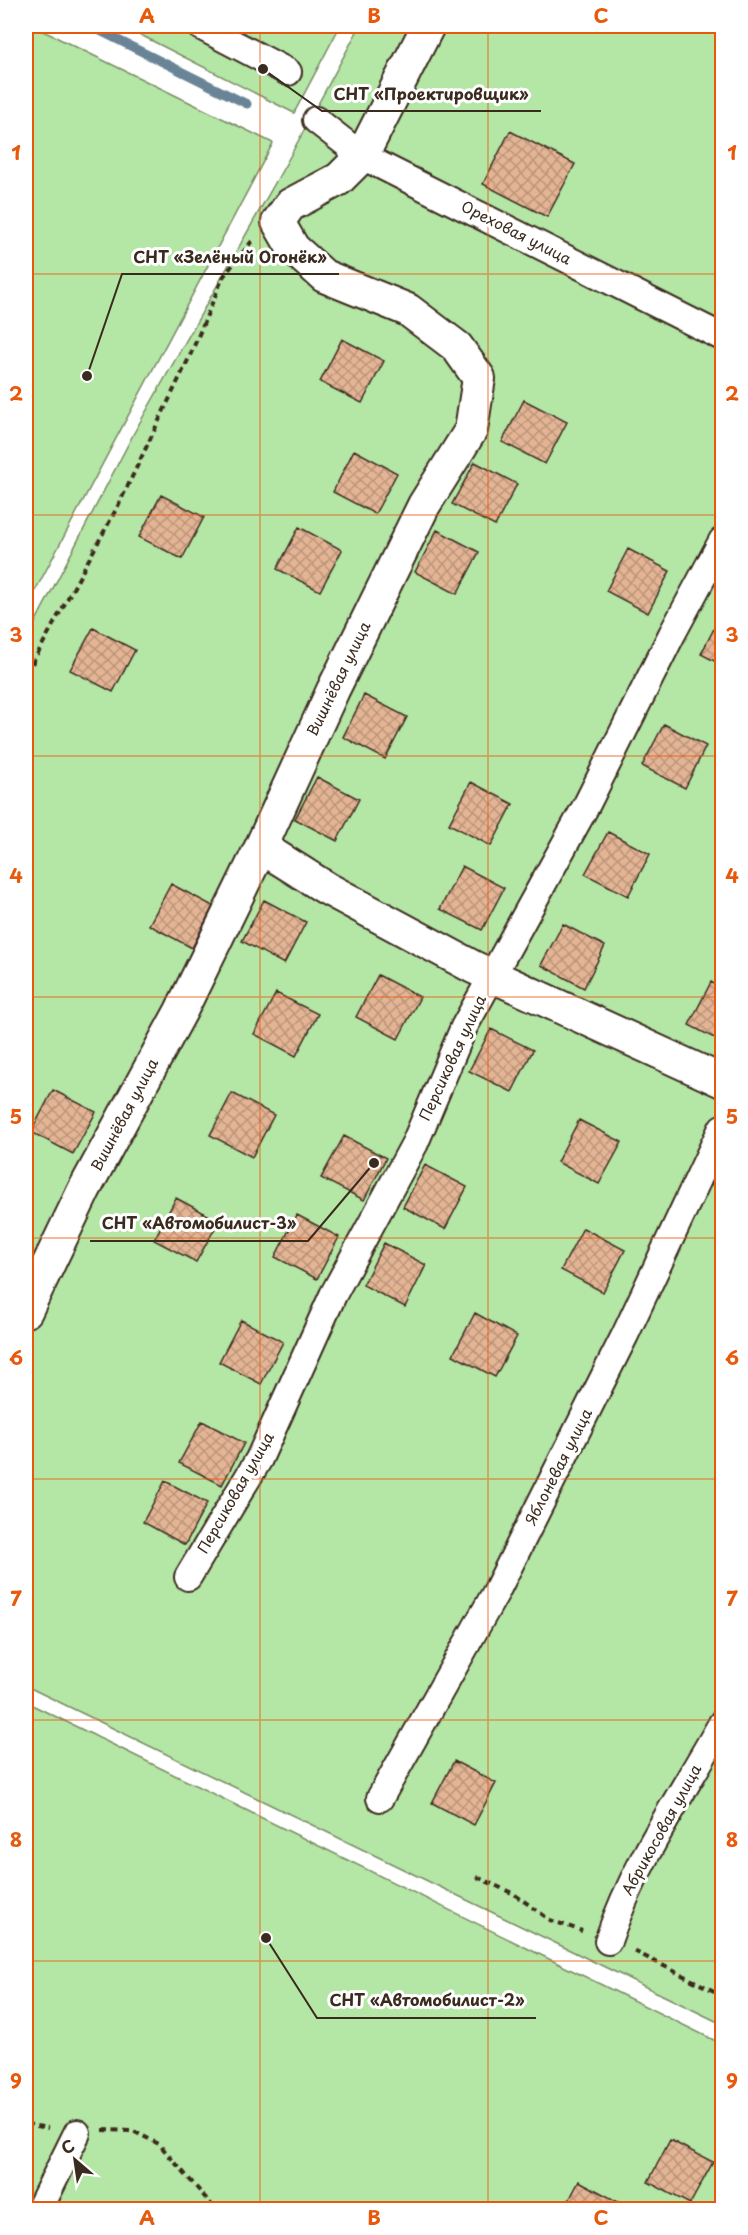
<svg xmlns="http://www.w3.org/2000/svg" width="748" height="2235" font-family="'Playpen Sans',sans-serif">
  <style>
    .garden { fill: #b4e6a6; stroke: #788862; stroke-width: 1.5 }
    .lines { fill: none; stroke-linecap: round; stroke-linejoin: round }
    .stream { stroke: #6b8497; stroke-width: 9 }
    .building { fill: url(#building-cross-hatch); stroke: #3b2a1e; stroke-width: 1.5 }
    .minor-casing { stroke: #3b2a1e; stroke-width: 30 }
    .tertiary-casing { stroke: #3b2a1e; stroke-width: 36 }
    .path { stroke: #3b2a1e; stroke-width: 4; stroke-dasharray: 6 4.5; stroke-linecap: butt }
    .minor { stroke: #fff; stroke-width: 26 }
    .tertiary { stroke: #fff; stroke-width: 32 }
    .grid { fill: none; stroke: #e8590c; stroke-width: 1.5; stroke-opacity: 0.55 }
    .labels { text-anchor: middle; stroke-width: 6; stroke-linejoin: round; paint-order: stroke }
    .street-label { font-size: 15px; fill: #3b2a1e; stroke: #fff }
    .leader { fill: none; stroke: #3b2a1e; stroke-width: 2 }
    .callout-dot { fill: #3b2a1e; stroke: #fff; stroke-width: 2 }
    .callout-label { font-size: 16px; text-anchor: middle; font-weight: bold; fill: #3b2a1e; stroke: #fff; stroke-width: 6; stroke-linejoin: round; paint-order: stroke }
    .neatline { fill: none; stroke: #e8590c; stroke-width: 2 }
    .grid-label { font-size: 20px; text-anchor: middle; font-weight: bold; fill: #e8590c }
  </style>
  <defs>
    <pattern id="building-cross-hatch" width="8" height="8" patternUnits="userSpaceOnUse" patternTransform="scale(1.5)"><rect width="8" height="8" fill="#e4b595"/><path d="M0 0l8 8M0 8l8-8" fill="none" stroke="#ba9379"/></pattern>
  </defs>
  <rect width="100%" height="100%" fill="#fff"/>
  <filter id="ink" filterUnits="userSpaceOnUse"><feTurbulence type="fractalNoise" baseFrequency=".0167" numOctaves="2"/><feDisplacementMap in="SourceGraphic" scale="12" xChannelSelector="R" yChannelSelector="G"/><feConvolveMatrix kernelMatrix="1 2 1 2 8 2 1 2 1" color-interpolation-filters="sRGB"/></filter>
  <g filter="url(#ink)">
    <path class="garden" d="M26,26H33L273,143L26,608Z
      M123,26H340L294,113Z
      M360,26H722V2024L26,1686V640L135,431L288,160Z
      M26,1702L722,2044V2209H26Z"/>
    <g class="lines">
      <path class="stream" d="M90,26L247,104"/>
    </g>
    <path class="building" d="M510,131L575,164L547,217L483,184Z
      M342,339L384,361L362,403L320,382Z
      M524,400L567,422L545,464L502,442Z
      M354,450L397,473L375,514L333,492Z
      M475,462L517,484L495,526L452,504Z
      M161,495L204,517L182,559L139,537Z
      M299,527L342,550L320,591L277,569Z
      M437,530L479,552L457,594L415,572Z
      M628,549L670,571L648,613L606,591Z
      M722,613V665L701,654Z
      M93,628L135,650L113,692L70,670Z
      M364,695L407,717L385,759L343,737Z
      M664,724L706,746L685,788L642,766Z
      M317,777L359,799L337,841L295,819Z
      M471,782L513,804L491,846L449,824Z
      M608,832L650,854L628,896L585,874Z
      M462,866L504,888L482,930L440,909Z
      M171,884L213,906L192,948L149,925Z
      M264,900L306,922L284,964L242,941Z
      M563,924L605,946L584,988L541,965Z
      M378,975L420,997L398,1039L356,1017Z
      M711,982L722,989V1042L689,1025Z
      M276,993L318,1014L296,1056L254,1034Z
      M491,1029L533,1050L512,1092L469,1071Z
      M53,1090L96,1112L73,1154L31,1132Z
      M232,1093L274,1115L252,1157L210,1135Z
      M579,1120L622,1142L599,1184L557,1162Z
      M344,1136L386,1158L364,1200L321,1178Z
      M425,1165L467,1187L445,1229L403,1207Z
      M176,1198L219,1221L196,1262L154,1240Z
      M297,1215L339,1237L317,1279L275,1257Z
      M583,1228L625,1250L603,1292L561,1270Z
      M384,1243L426,1265L405,1307L363,1285Z
      M475,1313L517,1336L495,1377L453,1355Z
      M241,1320L283,1342L261,1384L219,1362Z
      M202,1421L244,1443L222,1485L179,1463Z
      M165,1481L207,1503L185,1545L143,1522Z
      M454,1761L496,1783L474,1825L432,1803Z
      M670,2140L713,2162L690,2204L648,2182Z
      M579,2181L622,2204L618,2210H564Z"/>
    <g class="lines">
      <defs>
        <path id="minor" d="M200,26L288,72
          M316,120L362,156L722,337
          M188,1577L259,1459L333,1295L415,1143L464,1027L587,804L672,634L722,541
          M380,1798L496,1592L625,1335L722,1128
          M608,1941C634,1864 682,1794 722,1723
          M39,2210L77,2133"/>
        <path id="tertiary" d="M261,847L326,888L473,967L722,1081
          M26,1311L84,1190L181,1011L261,847L333,690L424,505L471,430L479,378L457,347L408,310L324,276L293,248L278,222L290,205L339,179L362,156L428,26"/>
      </defs>
      <use href="#minor" class="minor-casing"/>
      <use href="#tertiary" class="tertiary-casing"/>
      <path class="path" d="M27,673L119,504L189,358L223,277L252,241
        M477,1877L514,1894L550,1920L582,1931
        M634,1951L722,1995
        M26,2124L48,2128
        M103,2130L133,2131L159,2144L216,2210"/>
      <use href="#minor" class="minor"/>
      <use href="#tertiary" class="tertiary"/>
    </g>
  </g>
  <path class="grid" d="M260,26V2210M488,26V2210M26,274H722M26,515H722M26,756H722M26,997H722M26,1238H722M26,1479H722M26,1720H722M26,1961H722"/>
  <g class="labels">
    <g class="street-label">
      <text transform="translate(516 233) rotate(27)" y="5">Ореховая улица</text>
      <text transform="translate(339 679) rotate(-64)" y="5">Вишнёвая улица</text>
      <text transform="translate(453 1058) rotate(-65)" y="5">Персиковая улица</text>
      <text transform="translate(125 1115) rotate(-62)" y="5">Вишнёвая улица</text>
      <text transform="translate(559 1467) rotate(-63)" y="5">Яблоневая улица</text>
      <text transform="translate(236 1493) rotate(-60)" y="5">Персиковая улица</text>
      <text transform="translate(662 1830) rotate(-61)" y="5">Абрикосовая улица</text>
    </g>
  </g>
  <path class="leader" d="M263 69L322 111H541M87 376L122 274H339M374 1163L308 1241H90M266 1938L317 2018H536"/>
  <g class="callout-dot">
    <circle cx="263" cy="69" r="6"/>
    <circle cx="87" cy="376" r="6"/>
    <circle cx="374" cy="1163" r="6"/>
    <circle cx="266" cy="1938" r="6"/>
  </g>
  <g class="callout-label">
    <text x="431" y="100">СНТ «Проектировщик»</text>
    <text x="230" y="263">СНТ «Зелёный Огонёк»</text>
    <text x="199" y="1229">СНТ «Автомобилист-3»</text>
    <text x="427" y="2006">СНТ «Автомобилист-2»</text>
  </g>
  <rect width="748" height="2235" fill="none" stroke="#fff" stroke-width="66"/>
  <g transform="translate(75 2160) rotate(331)" stroke="#ffffff" stroke-width="4.5" paint-order="stroke">
  <path d="M0-4.5L10 22L0 15L-10 22Z" fill="#3b2a1e"/>
  <text y="-9" font-size="16" font-weight="bold" text-anchor="middle" fill="#3b2a1e">С</text>
  </g>
  <rect x="33" y="33" width="682" height="2169" class="neatline"/>
  <g class="grid-label">
    <text x="147" y="23">A</text>
    <text x="374" y="23">B</text>
    <text x="601" y="23">C</text>
    <text x="16" y="160">1</text>
    <text x="732" y="160">1</text>
    <text x="16" y="401">2</text>
    <text x="732" y="401">2</text>
    <text x="16" y="642">3</text>
    <text x="732" y="642">3</text>
    <text x="16" y="883">4</text>
    <text x="732" y="883">4</text>
    <text x="16" y="1124">5</text>
    <text x="732" y="1124">5</text>
    <text x="16" y="1365">6</text>
    <text x="732" y="1365">6</text>
    <text x="16" y="1606">7</text>
    <text x="732" y="1606">7</text>
    <text x="16" y="1847">8</text>
    <text x="732" y="1847">8</text>
    <text x="16" y="2088">9</text>
    <text x="732" y="2088">9</text>
    <text x="147" y="2225">A</text>
    <text x="374" y="2225">B</text>
    <text x="601" y="2225">C</text>
  </g>
</svg>
